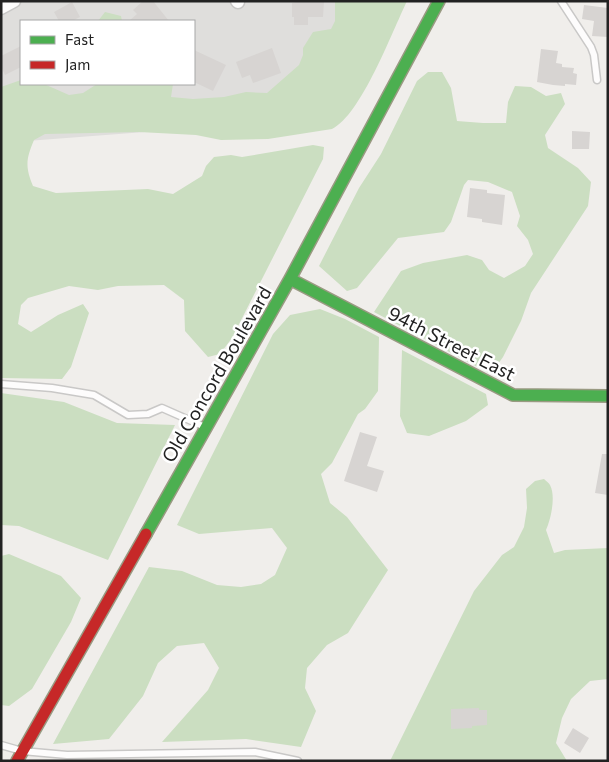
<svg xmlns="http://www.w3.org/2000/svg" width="609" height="762" font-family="Commissioner,sans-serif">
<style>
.residential{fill:#dfdedc;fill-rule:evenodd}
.forest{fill:#cbdec1}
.building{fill:#d7d4d2}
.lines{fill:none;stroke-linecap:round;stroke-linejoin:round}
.lane-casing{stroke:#c9c8c7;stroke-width:9}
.street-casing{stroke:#c9c8c7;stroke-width:15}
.fast-casing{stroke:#999a82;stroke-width:14}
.jam-casing{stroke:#999a82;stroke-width:14}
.lane{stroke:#fdfcfc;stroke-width:6}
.street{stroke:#fdfcfc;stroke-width:12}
.fast{stroke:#4caf50;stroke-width:11}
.jam{stroke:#c62828;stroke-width:11}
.labels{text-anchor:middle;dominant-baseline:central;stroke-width:5;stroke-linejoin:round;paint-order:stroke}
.street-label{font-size:19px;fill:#222;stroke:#fff}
</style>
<rect width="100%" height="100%" fill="#f0eeeb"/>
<path class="residential" d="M 1,1 L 401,1 L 339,117 L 1,143 ZM 21,21 L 194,21 L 194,84 L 21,84 Z"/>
<path class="forest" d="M 335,1 L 407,1 C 392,32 361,115 332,129 L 268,139 L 221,140 L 196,135 L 139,132 L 45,134 L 34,140 C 26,159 25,167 33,186 L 56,193 L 148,189 L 173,194 L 202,176 L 206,166 L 214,157 L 231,155 L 242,157 L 313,145 L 324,147 L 323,159 L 232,338 L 220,354 L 208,357 L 185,331 L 184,300 L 164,285 L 118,286 L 98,290 L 69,286 L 28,298 L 21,305 L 18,324 L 31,332 L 58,315 L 83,304 L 89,313 L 71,367 L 62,379 L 1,378 L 1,87 L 21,80 L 21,84 L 44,84 L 69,95 L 83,93 L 97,84 L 173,84 L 171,97 L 193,99 L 224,97 L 246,92 L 267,93 L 299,65 L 303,55 L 303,48 L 313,32 L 331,29 L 335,21 Z
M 105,12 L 121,16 L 122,21 L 98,21 Z
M 428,72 L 442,72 L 451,88 L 457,121 L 483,123 L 506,123 L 508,102 L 515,86 L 531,87 L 546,96 L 561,93 L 565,104 L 545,135 L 548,148 L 578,168 L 591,182 L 588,206 L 531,293 L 521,321 L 503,357 L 491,374 L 374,312 L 401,271 L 423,263 L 467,255 L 482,260 L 489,270 L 504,278 L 525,266 L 533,254 L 528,240 L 517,226 L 520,216 L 512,192 L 488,182 L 468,180 L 464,185 L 451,222 L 444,232 L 398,238 L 357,288 L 347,291 L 319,266 L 359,188 L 381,154 L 417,81 Z
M 320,309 L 345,319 L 379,337 L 378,391 L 365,409 L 358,414 L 332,463 L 321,474 L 330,503 L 347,517 L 388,570 L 348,633 L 327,645 L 307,668 L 305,688 L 316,711 L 301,747 L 246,739 L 162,742 L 208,690 L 219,668 L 204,643 L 177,646 L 158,663 L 143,696 L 109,739 L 53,744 L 149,567 L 182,571 L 217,585 L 241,587 L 261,584 L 275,575 L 287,548 L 272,528 L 199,534 L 177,525 L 273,334 L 290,315 Z
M 402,350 L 486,394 L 488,405 L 466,421 L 429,436 L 407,433 L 400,416 Z
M 1,393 L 64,402 L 117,423 L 175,425 L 108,560 L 19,526 L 1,525 Z
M 544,479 C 546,481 549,483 550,485 C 556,496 551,519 546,530 L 554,553 L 565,550 L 608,548 L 608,679 L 590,681 L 571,699 L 562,718 L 556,743 L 567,761 L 390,761 L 474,591 L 502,555 L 514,547 L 524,527 L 527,508 L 526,489 L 535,481 Z
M 9,554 L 61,576 L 81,598 L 71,622 L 32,689 L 9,706 L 1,705 L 1,556 Z"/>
<path class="building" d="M 143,1 L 153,1 L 169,21 L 129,21 L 137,14 L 133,10 Z
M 303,1 L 324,1 L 323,17 L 308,17 L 308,25 L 294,25 L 294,17 L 292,17 L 292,3 Z
M 72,2 L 80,17 L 72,21 L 59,21 L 54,12 Z
M 584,5 L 608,8 L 608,37 L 592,36 L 594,21 L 582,19 Z
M 21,46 L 21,67 L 5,75 L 1,66 L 1,56 Z
M 272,48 L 281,73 L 253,83 L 250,75 L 242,78 L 236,62 Z
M 541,49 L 558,51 L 556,63 L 562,64 L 562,67 L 574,68 L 573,73 L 577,74 L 576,85 L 565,84 L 565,86 L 553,85 L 537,82 Z
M 194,50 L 226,65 L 213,91 L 194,82 Z
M 572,131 L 590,132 L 589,149 L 572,149 Z
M 470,188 L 487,190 L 487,193 L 505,195 L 502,225 L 482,222 L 482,219 L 467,217 Z
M 360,432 L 377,437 L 367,466 L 384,471 L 377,492 L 344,481 Z
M 602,454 L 608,454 L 608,495 L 595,493 Z
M 479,708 L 479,710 L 487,710 L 487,725 L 472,726 L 472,728 L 451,729 L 451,709 Z
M 573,728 L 589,738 L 580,753 L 564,743 Z"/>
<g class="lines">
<g class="lane-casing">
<path id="lane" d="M 561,1 L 591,47 L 594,55 L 597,80
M 1,384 L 52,388 L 94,395 L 128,415 L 148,414 L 162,408 L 205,427
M 1,745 L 22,751 L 67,755 L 255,752 L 298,761"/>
</g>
<g class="street-casing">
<path id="street" d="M 237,1 L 238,2
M 1,8 L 14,1"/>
</g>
<g class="fast-casing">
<path id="fast" d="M 290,279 L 513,395 L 608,396
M 146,534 L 290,279 L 439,1"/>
</g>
<g class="jam-casing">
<path id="jam" d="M 17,761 L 146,534"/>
</g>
<use href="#lane" class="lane"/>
<use href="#street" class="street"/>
<use href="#fast" class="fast"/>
<use href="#jam" class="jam"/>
</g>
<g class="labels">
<g class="street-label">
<text transform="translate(452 343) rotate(27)">94th Street East</text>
<text transform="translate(216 374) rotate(-60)">Old Concord Boulevard</text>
</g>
</g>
<rect width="609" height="762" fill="none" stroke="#222222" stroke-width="5"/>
<rect x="20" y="20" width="175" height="65" fill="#ffffff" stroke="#a7a7a7"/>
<rect x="30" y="36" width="25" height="8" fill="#4caf50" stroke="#a7a7a7"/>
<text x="65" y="45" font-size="15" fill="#222222">Fast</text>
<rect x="30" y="61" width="25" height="8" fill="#c62828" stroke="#a7a7a7"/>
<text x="65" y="70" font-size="15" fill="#222222">Jam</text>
</svg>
